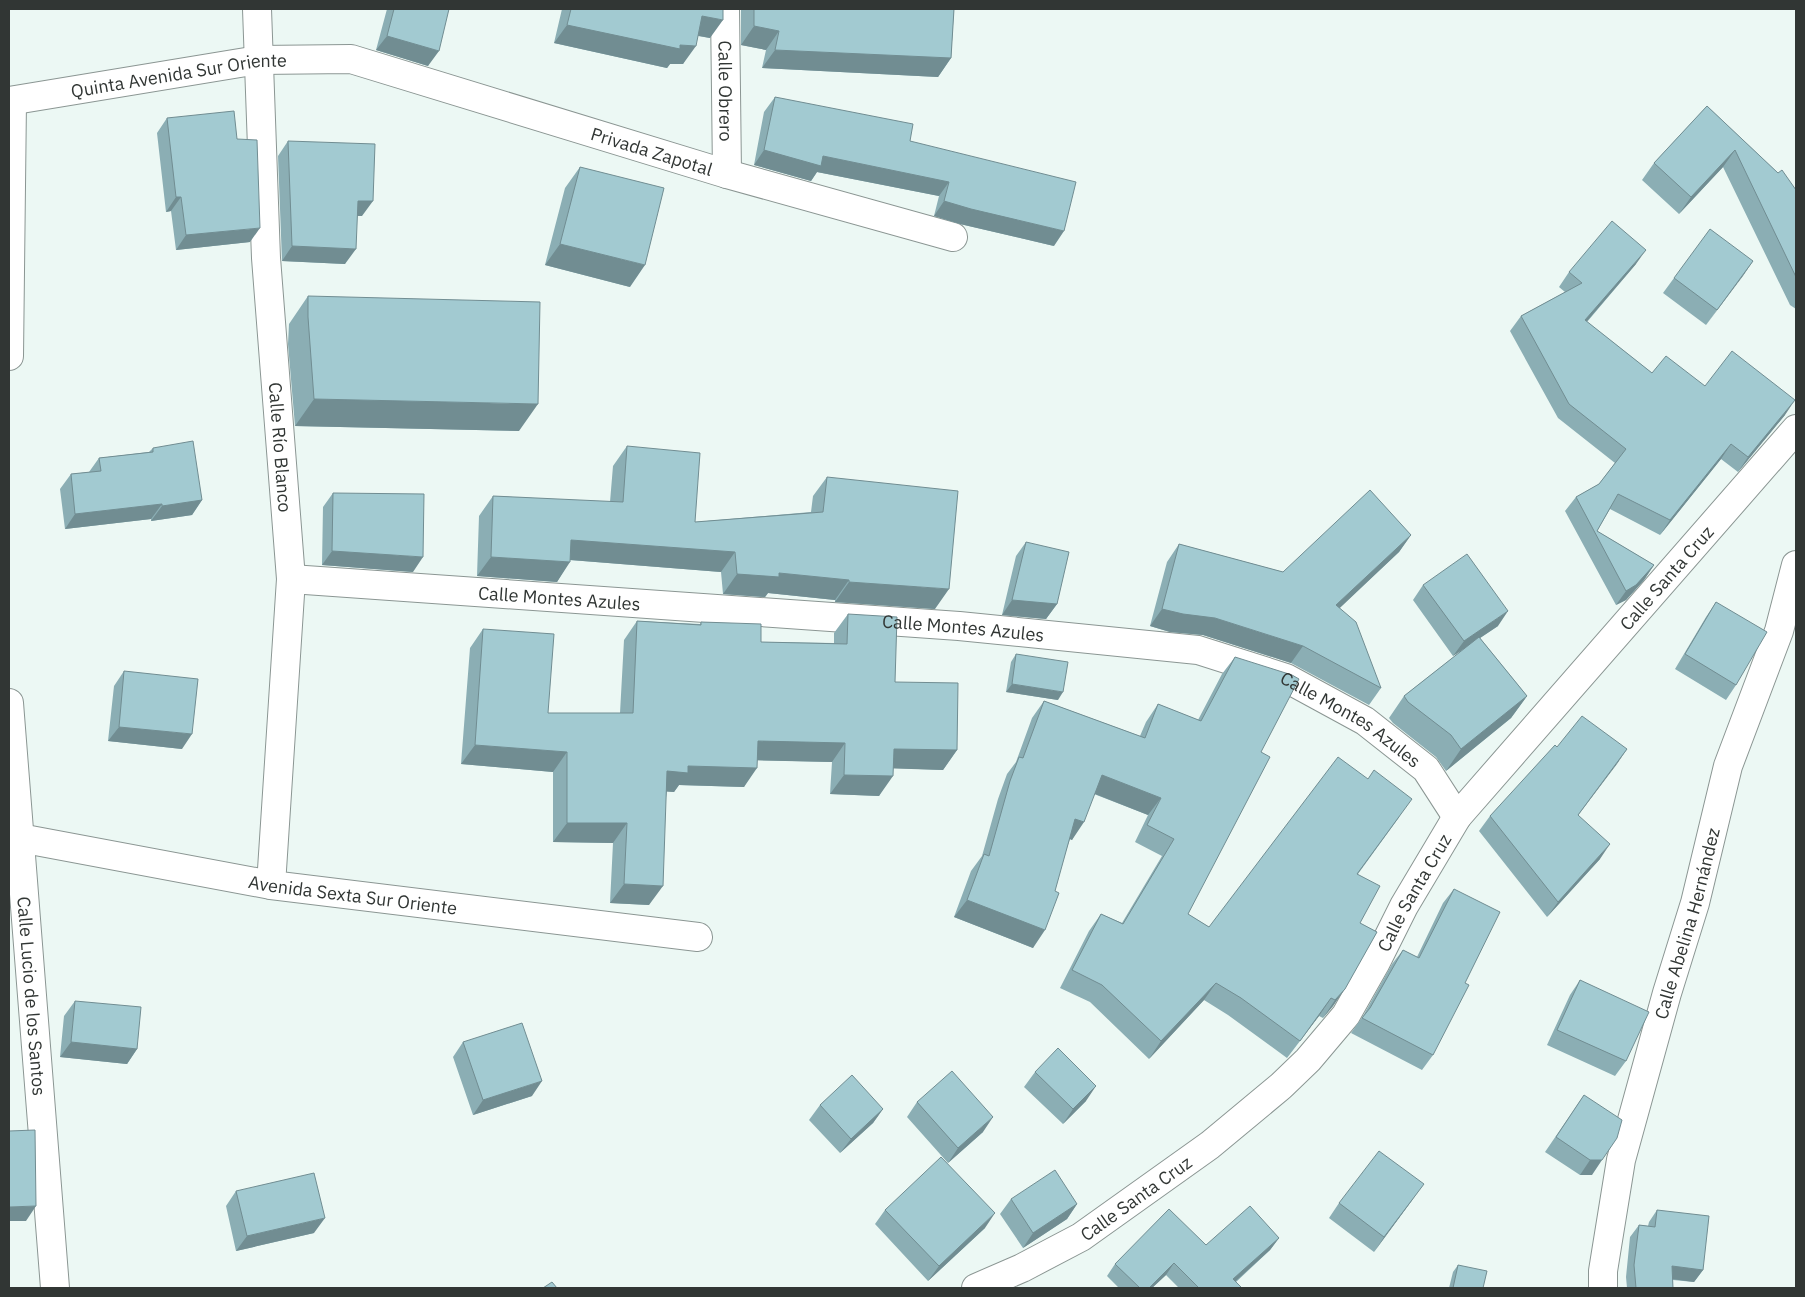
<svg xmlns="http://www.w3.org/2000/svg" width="1805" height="1297" font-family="'IBM Plex Sans',sans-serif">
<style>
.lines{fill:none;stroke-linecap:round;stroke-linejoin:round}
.minor-casing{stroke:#8b9693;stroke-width:30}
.minor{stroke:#fff;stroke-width:28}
.wall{fill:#8baeb4}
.shaded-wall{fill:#718d92}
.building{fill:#a2cad1;stroke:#718d92}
.labels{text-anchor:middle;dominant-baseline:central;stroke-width:5;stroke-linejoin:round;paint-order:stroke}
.street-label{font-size:18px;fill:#313634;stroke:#fff}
</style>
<rect width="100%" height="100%" fill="#ecf8f4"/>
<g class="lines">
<g class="minor-casing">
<g id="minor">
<path id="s1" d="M 257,9 L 266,258 L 291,579 L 271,885"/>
<path id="s2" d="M 725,9 L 727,174"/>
<path id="s3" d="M 9,101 L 258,60 L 351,59 L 727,174 L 953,237"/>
<path d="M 9,356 L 12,101"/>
<path id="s4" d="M 291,579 L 959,626 L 1198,650 L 1286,678 L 1365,721 L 1426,769 L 1457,817"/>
<path id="s5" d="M 9,703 L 55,1288"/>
<path id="s6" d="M 9,836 L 271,885 L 698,937"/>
<path id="s7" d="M 976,1288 L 1022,1268 L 1081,1237 L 1210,1145 L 1281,1086 L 1308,1060 L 1346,1015 L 1376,962 L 1404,906 L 1457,817 L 1796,429"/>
<path id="s8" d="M 1603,1288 L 1603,1271 L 1621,1160 L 1667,993 L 1695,903 L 1728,766 L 1779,631 L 1796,565"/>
</g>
</g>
<use href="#minor" class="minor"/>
</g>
<path class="wall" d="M 387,9 L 449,9 L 428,66 L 376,50 Z
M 562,9 L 723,9 L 710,38 L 698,36 L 683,64 L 670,64 L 667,68 L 554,43 Z
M 741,9 L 954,9 L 951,58 L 938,77 L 762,68 L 766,50 L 741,45 Z
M 775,97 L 910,141 L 1054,246 L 960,224 L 934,216 L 939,196 L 817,172 L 811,181 L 754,165 L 764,112 Z
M 1707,106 L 1796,190 L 1796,189 L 1796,309 L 1790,305 L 1723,167 L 1679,214 L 1642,180 L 1654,163 Z
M 167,118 L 250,242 L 176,250 L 171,211 L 166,212 L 157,133 Z
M 288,141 L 362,216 L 357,216 L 345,264 L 282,261 L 278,156 Z
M 580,167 L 630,287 L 545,265 L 565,188 Z
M 1753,261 L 1706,325 L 1663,293 L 1674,278 Z
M 1636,264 L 1587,322 L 1652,373 L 1705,386 L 1785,415 L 1738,472 L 1721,459 L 1660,535 L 1610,509 L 1597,531 L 1654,565 L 1644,580 L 1626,600 L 1616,605 L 1565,511 L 1576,497 L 1599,484 L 1615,463 L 1558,418 L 1510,331 L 1521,316 L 1565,292 L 1559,287 L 1569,272 Z
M 308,296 L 519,431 L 295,426 L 288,344 L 289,324 Z
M 627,446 L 695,522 L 811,512 L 813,496 L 827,477 L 935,609 L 835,602 L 835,600 L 768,593 L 765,597 L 723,594 L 721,572 L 570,560 L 557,582 L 477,576 L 479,516 L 493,496 L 610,502 L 613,466 Z
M 153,448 L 202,500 L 192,515 L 151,521 L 151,519 L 65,529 L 60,489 L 71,474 L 89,472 L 99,458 L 149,452 Z
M 333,493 L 413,572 L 322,565 L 323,507 Z
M 1411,535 L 1399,552 L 1339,608 L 1381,688 L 1369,705 L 1291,663 L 1203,635 L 1170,632 L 1150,626 L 1167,562 L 1179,544 L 1283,572 Z
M 1026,542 L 1057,604 L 1046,619 L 1002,615 L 1016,556 Z
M 1423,585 L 1498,626 L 1480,638 L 1527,696 L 1511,718 L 1446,771 L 1436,757 L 1393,723 L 1389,718 L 1404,696 L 1464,649 L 1453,656 L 1413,600 Z
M 1716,602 L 1736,685 L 1726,700 L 1675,669 L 1706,617 Z
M 848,614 L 895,682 L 957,750 L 943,770 L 893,768 L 879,796 L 830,794 L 832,762 L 757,760 L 744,787 L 679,785 L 674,792 L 667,791 L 649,905 L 610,903 L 613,843 L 553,842 L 553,772 L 461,764 L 470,648 L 483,629 L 548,713 L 620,713 L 624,640 L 637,621 L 700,624 L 701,622 L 761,642 L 834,643 L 834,633 Z
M 1016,654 L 1058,700 L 1006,692 L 1011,662 Z
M 1235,657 L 1261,752 L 1188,914 L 1209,927 L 1400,816 L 1358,874 L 1360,923 L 1377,932 L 1333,1006 L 1323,1018 L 1319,1016 L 1287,1058 L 1228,1015 L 1204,1000 L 1149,1059 L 1090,1002 L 1060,988 L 1089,931 L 1101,914 L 1122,923 L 1162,856 L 1135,842 L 1148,815 L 1094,794 L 1072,840 L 1070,839 L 1033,948 L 954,917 L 971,871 L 982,856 L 998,799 L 1007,774 L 1016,762 L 1032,718 L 1044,701 L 1140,736 L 1146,722 L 1158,704 L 1198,720 L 1222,674 Z
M 124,671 L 182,749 L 108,741 L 114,686 Z
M 1557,747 L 1627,749 L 1578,815 L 1600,859 L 1547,917 L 1479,831 L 1490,816 Z
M 1454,889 L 1465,983 L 1433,1055 L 1422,1070 L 1351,1033 L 1363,1016 L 1392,964 L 1403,950 L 1417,957 L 1443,903 Z
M 1580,980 L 1626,1061 L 1615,1076 L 1547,1045 L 1570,995 Z
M 75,1001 L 137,1049 L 127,1064 L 60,1057 L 64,1016 Z
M 463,1042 L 532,1096 L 473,1115 L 453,1057 Z
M 1035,1072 L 1086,1101 L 1063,1124 L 1024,1087 Z
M 1584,1095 L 1592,1175 L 1580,1175 L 1545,1152 Z
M 917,1102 L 983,1132 L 948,1163 L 907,1117 Z
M 820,1105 L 883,1109 L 873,1123 L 840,1153 L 809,1120 Z
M 236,1191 L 314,1233 L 236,1251 L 226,1206 Z
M 1011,1199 L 1077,1204 L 1067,1219 L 1023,1248 L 1000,1214 Z
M 1413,1199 L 1374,1252 L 1329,1218 L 1339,1203 Z
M 885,1210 L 985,1228 L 928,1281 L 875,1224 Z
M 1657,1210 L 1703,1270 L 1694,1282 L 1673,1280 L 1673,1288 L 1627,1288 L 1626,1277 L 1630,1237 L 1639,1225 L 1648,1226 L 1649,1222 Z
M 1279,1238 L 1270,1250 L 1236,1282 L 1242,1288 L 1179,1288 L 1166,1275 L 1152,1288 L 1119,1288 L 1107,1276 L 1115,1264 L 1206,1245 Z
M 1458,1265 L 1483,1288 L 1449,1288 L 1453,1272 Z"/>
<path class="shaded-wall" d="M 702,16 L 723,20 L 710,38 L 689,34 Z
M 567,25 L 680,45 L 696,46 L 683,64 L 670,64 L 667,68 L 554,43 Z
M 754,26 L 779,31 L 766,50 L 741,45 Z
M 387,36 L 439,51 L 428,66 L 376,50 Z
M 775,50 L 951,58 L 938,77 L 762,68 Z
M 764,150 L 823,156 L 949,182 L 939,196 L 817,172 L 811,181 L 754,165 Z
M 1735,150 L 1723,167 L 1679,214 L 1691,197 Z
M 176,197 L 181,197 L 171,211 L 166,212 Z
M 358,201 L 373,201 L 362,216 L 347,216 Z
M 944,201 L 1064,231 L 1054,246 L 960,224 L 934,216 Z
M 260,228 L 250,242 L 176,250 L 186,235 Z
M 560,244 L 645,265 L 630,287 L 545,265 Z
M 292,246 L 356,249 L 345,264 L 282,261 Z
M 1646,250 L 1636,264 L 1575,335 L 1585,320 Z
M 1753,261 L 1743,276 L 1706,325 L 1717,310 Z
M 314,399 L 538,404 L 519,431 L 295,426 Z
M 1795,400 L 1785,415 L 1738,472 L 1748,457 Z
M 1731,444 L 1721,459 L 1660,535 L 1670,520 Z
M 202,500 L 192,515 L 151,521 L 162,506 Z
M 162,504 L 151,519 L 65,529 L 75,514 Z
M 1411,535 L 1399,552 L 1324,623 L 1336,605 Z
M 571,540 L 735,552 L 721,572 L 558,559 Z
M 332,551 L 423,557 L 413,572 L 322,565 Z
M 491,557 L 570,562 L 557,582 L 477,576 Z
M 1654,565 L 1644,580 L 1626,600 L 1616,605 L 1626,591 Z
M 779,573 L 849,580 L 835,600 L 768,593 L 765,597 L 723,594 L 737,574 Z
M 849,582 L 949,589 L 935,609 L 835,602 Z
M 1012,600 L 1057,604 L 1046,619 L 1002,615 Z
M 1162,609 L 1215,618 L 1303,646 L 1291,663 L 1203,635 L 1170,632 L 1150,626 Z
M 1508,611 L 1498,626 L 1453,656 L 1464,641 Z
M 1012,684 L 1063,692 L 1058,700 L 1006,692 Z
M 1527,696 L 1511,718 L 1446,771 L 1461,749 Z
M 119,727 L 192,734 L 182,749 L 108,741 Z
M 758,741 L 845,743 L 832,762 L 744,760 Z
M 475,745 L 567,752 L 553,772 L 461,764 Z
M 894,749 L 957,750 L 943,770 L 880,768 Z
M 1627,749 L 1617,764 L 1567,830 L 1578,815 Z
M 688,766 L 757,768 L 744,787 L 679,785 L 674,792 L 654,791 L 667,771 Z
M 844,775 L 893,776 L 879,796 L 830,794 Z
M 1102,775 L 1161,798 L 1148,815 L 1090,792 Z
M 1075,819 L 1084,822 L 1072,840 L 1063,836 Z
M 567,823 L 627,823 L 613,843 L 553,842 Z
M 1610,844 L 1600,859 L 1547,917 L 1558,902 Z
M 624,884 L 663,886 L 649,905 L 610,903 Z
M 967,900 L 1045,930 L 1033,948 L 954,917 Z
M 1216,983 L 1204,1000 L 1149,1059 L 1161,1041 Z
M 1345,989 L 1333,1006 L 1323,1018 L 1335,1000 Z
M 1331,998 L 1319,1016 L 1287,1058 L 1300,1041 Z
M 71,1042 L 137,1049 L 127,1064 L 60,1057 Z
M 542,1081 L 532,1096 L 473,1115 L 483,1100 Z
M 1096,1086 L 1086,1101 L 1063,1124 L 1073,1109 Z
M 883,1109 L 873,1123 L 840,1153 L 851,1139 Z
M 993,1117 L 983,1132 L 948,1163 L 958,1148 Z
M 1590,1160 L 1602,1160 L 1592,1175 L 1580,1175 Z
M 1424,1184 L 1413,1199 L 1374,1252 L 1384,1237 Z
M 1077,1204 L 1067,1219 L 1023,1248 L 1033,1233 Z
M 36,1206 L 26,1221 L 9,1221 L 9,1207 Z
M 995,1213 L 985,1228 L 928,1281 L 939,1266 Z
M 325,1218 L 314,1233 L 236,1251 L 247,1236 Z
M 1279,1238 L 1270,1250 L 1228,1288 L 1233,1279 Z
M 1174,1263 L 1166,1275 L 1152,1288 L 1149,1288 Z
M 1672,1266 L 1703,1270 L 1694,1282 L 1664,1278 Z"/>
<path class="building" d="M 394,9 L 449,9 L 439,51 L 387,36 Z
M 571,9 L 723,9 L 723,20 L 702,16 L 696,46 L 680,45 L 680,49 L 567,25 Z
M 754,9 L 954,9 L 951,58 L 775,50 L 779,31 L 754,26 Z
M 775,97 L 913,124 L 910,141 L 1076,182 L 1064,231 L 971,209 L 944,201 L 949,182 L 823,156 L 821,166 L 764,150 Z
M 1707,106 L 1778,173 L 1782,170 L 1796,190 L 1796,277 L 1735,150 L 1691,197 L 1654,163 Z
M 234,111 L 237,139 L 257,140 L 260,228 L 186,235 L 181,197 L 176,197 L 167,118 Z
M 288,141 L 375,144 L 373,201 L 358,201 L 356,249 L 292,246 Z
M 580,167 L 664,188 L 645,265 L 560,244 Z
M 1612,221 L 1646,250 L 1585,320 L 1652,373 L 1666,356 L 1705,386 L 1732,351 L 1795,400 L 1748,457 L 1731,444 L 1670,520 L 1618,494 L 1597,531 L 1654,565 L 1636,585 L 1626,591 L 1576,497 L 1599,484 L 1626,449 L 1569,404 L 1521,316 L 1582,283 L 1569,272 Z
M 1710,229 L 1753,261 L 1717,310 L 1674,278 Z
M 308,296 L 540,302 L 538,404 L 314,399 L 308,317 Z
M 193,441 L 202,500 L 162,506 L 162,504 L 75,514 L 71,474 L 101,471 L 99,458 L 153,452 L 153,448 Z
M 627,446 L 700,453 L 695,522 L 823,512 L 827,477 L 958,491 L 949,589 L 849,582 L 849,580 L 779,573 L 779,577 L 737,574 L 735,552 L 571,540 L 570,562 L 491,557 L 493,496 L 623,502 Z
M 1370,490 L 1411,535 L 1336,605 L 1356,622 L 1381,688 L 1303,646 L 1215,618 L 1183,614 L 1162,609 L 1179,544 L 1283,572 Z
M 333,493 L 424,494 L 423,557 L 332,551 Z
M 1026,542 L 1069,552 L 1057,604 L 1012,600 Z
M 1467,554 L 1508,611 L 1464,641 L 1423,585 Z
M 1716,602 L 1767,632 L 1736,685 L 1685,654 Z
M 848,614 L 897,617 L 895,682 L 958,683 L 957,750 L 894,749 L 893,776 L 844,775 L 845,743 L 758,741 L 757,768 L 688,766 L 688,773 L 667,771 L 663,886 L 624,884 L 627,823 L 567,823 L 567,752 L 475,745 L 483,629 L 554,634 L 548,713 L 633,713 L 637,621 L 701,625 L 701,622 L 761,624 L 761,642 L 847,644 Z
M 1479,637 L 1527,696 L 1461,749 L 1451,735 L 1408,702 L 1404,696 Z
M 1016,654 L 1068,662 L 1063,692 L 1012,684 Z
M 1235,657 L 1292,675 L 1299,679 L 1261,752 L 1270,757 L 1188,914 L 1209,927 L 1338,757 L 1368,779 L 1374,770 L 1412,799 L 1357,874 L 1380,886 L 1360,923 L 1377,932 L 1345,989 L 1335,1000 L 1331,998 L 1300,1041 L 1241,998 L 1216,983 L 1161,1041 L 1102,985 L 1072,970 L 1101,914 L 1123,924 L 1174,839 L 1147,825 L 1161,798 L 1102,775 L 1084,822 L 1075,819 L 1055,891 L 1059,893 L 1045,930 L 967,900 L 984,854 L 989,856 L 1010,781 L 1019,757 L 1023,758 L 1044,701 L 1145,738 L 1158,704 L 1201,721 Z
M 124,671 L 198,679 L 192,734 L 119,727 Z
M 1582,716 L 1627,749 L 1578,815 L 1610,844 L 1558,902 L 1490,816 L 1555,745 L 1557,747 Z
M 1454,889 L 1500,912 L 1465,983 L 1469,985 L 1433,1055 L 1362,1018 L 1370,1008 L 1403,950 L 1419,958 Z
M 1580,980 L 1649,1012 L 1626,1061 L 1557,1030 Z
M 75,1001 L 141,1007 L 137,1049 L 71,1042 Z
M 522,1023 L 542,1081 L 483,1100 L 463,1042 Z
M 1058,1048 L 1096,1086 L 1073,1109 L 1035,1072 Z
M 952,1071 L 993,1117 L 958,1148 L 917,1102 Z
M 852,1075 L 883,1109 L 851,1139 L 820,1105 Z
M 1584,1095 L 1622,1120 L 1617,1138 L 1602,1160 L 1590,1160 L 1556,1137 Z
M 35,1130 L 36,1206 L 9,1207 L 9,1131 Z
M 1379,1151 L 1424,1184 L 1384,1237 L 1339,1203 Z
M 941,1157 L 995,1213 L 939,1266 L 885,1210 Z
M 1055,1170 L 1077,1204 L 1033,1233 L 1011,1199 Z
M 314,1173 L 325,1218 L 247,1236 L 236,1191 Z
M 1250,1206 L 1279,1238 L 1233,1279 L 1242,1288 L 1199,1288 L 1174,1263 L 1149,1288 L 1140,1288 L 1115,1264 L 1169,1209 L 1206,1245 Z
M 1657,1210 L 1709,1216 L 1703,1270 L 1672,1266 L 1673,1288 L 1636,1288 L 1634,1265 L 1639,1225 L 1655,1227 Z
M 1458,1265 L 1487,1271 L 1483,1288 L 1453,1288 Z
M 552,1282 L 557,1288 L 543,1288 Z"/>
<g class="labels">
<g class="street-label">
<text stroke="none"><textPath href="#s3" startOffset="172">Quinta Avenida Sur Oriente</textPath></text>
<text stroke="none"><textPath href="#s2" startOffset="82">Calle Obrero</textPath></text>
<text stroke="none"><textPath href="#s3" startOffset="660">Privada Zapotal</textPath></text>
<text stroke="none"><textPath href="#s1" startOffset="439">Calle Río Blanco</textPath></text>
<text stroke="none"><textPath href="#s7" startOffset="1009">Calle Santa Cruz</textPath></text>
<text stroke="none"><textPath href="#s4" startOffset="269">Calle Montes Azules</textPath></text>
<text stroke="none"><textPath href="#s4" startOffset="674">Calle Montes Azules</textPath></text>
<text stroke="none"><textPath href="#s4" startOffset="1079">Calle Montes Azules</textPath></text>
<text stroke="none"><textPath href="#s7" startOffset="604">Calle Santa Cruz</textPath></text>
<text stroke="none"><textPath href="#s6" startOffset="349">Avenida Sexta Sur Oriente</textPath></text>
<text stroke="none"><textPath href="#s8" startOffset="375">Calle Abelina Hernández</textPath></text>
<text stroke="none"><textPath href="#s5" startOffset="294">Calle Lucio de los Santos</textPath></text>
<text stroke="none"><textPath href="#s7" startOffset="184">Calle Santa Cruz</textPath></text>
</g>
</g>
<rect width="1805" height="1297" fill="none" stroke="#313634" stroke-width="20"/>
</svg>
